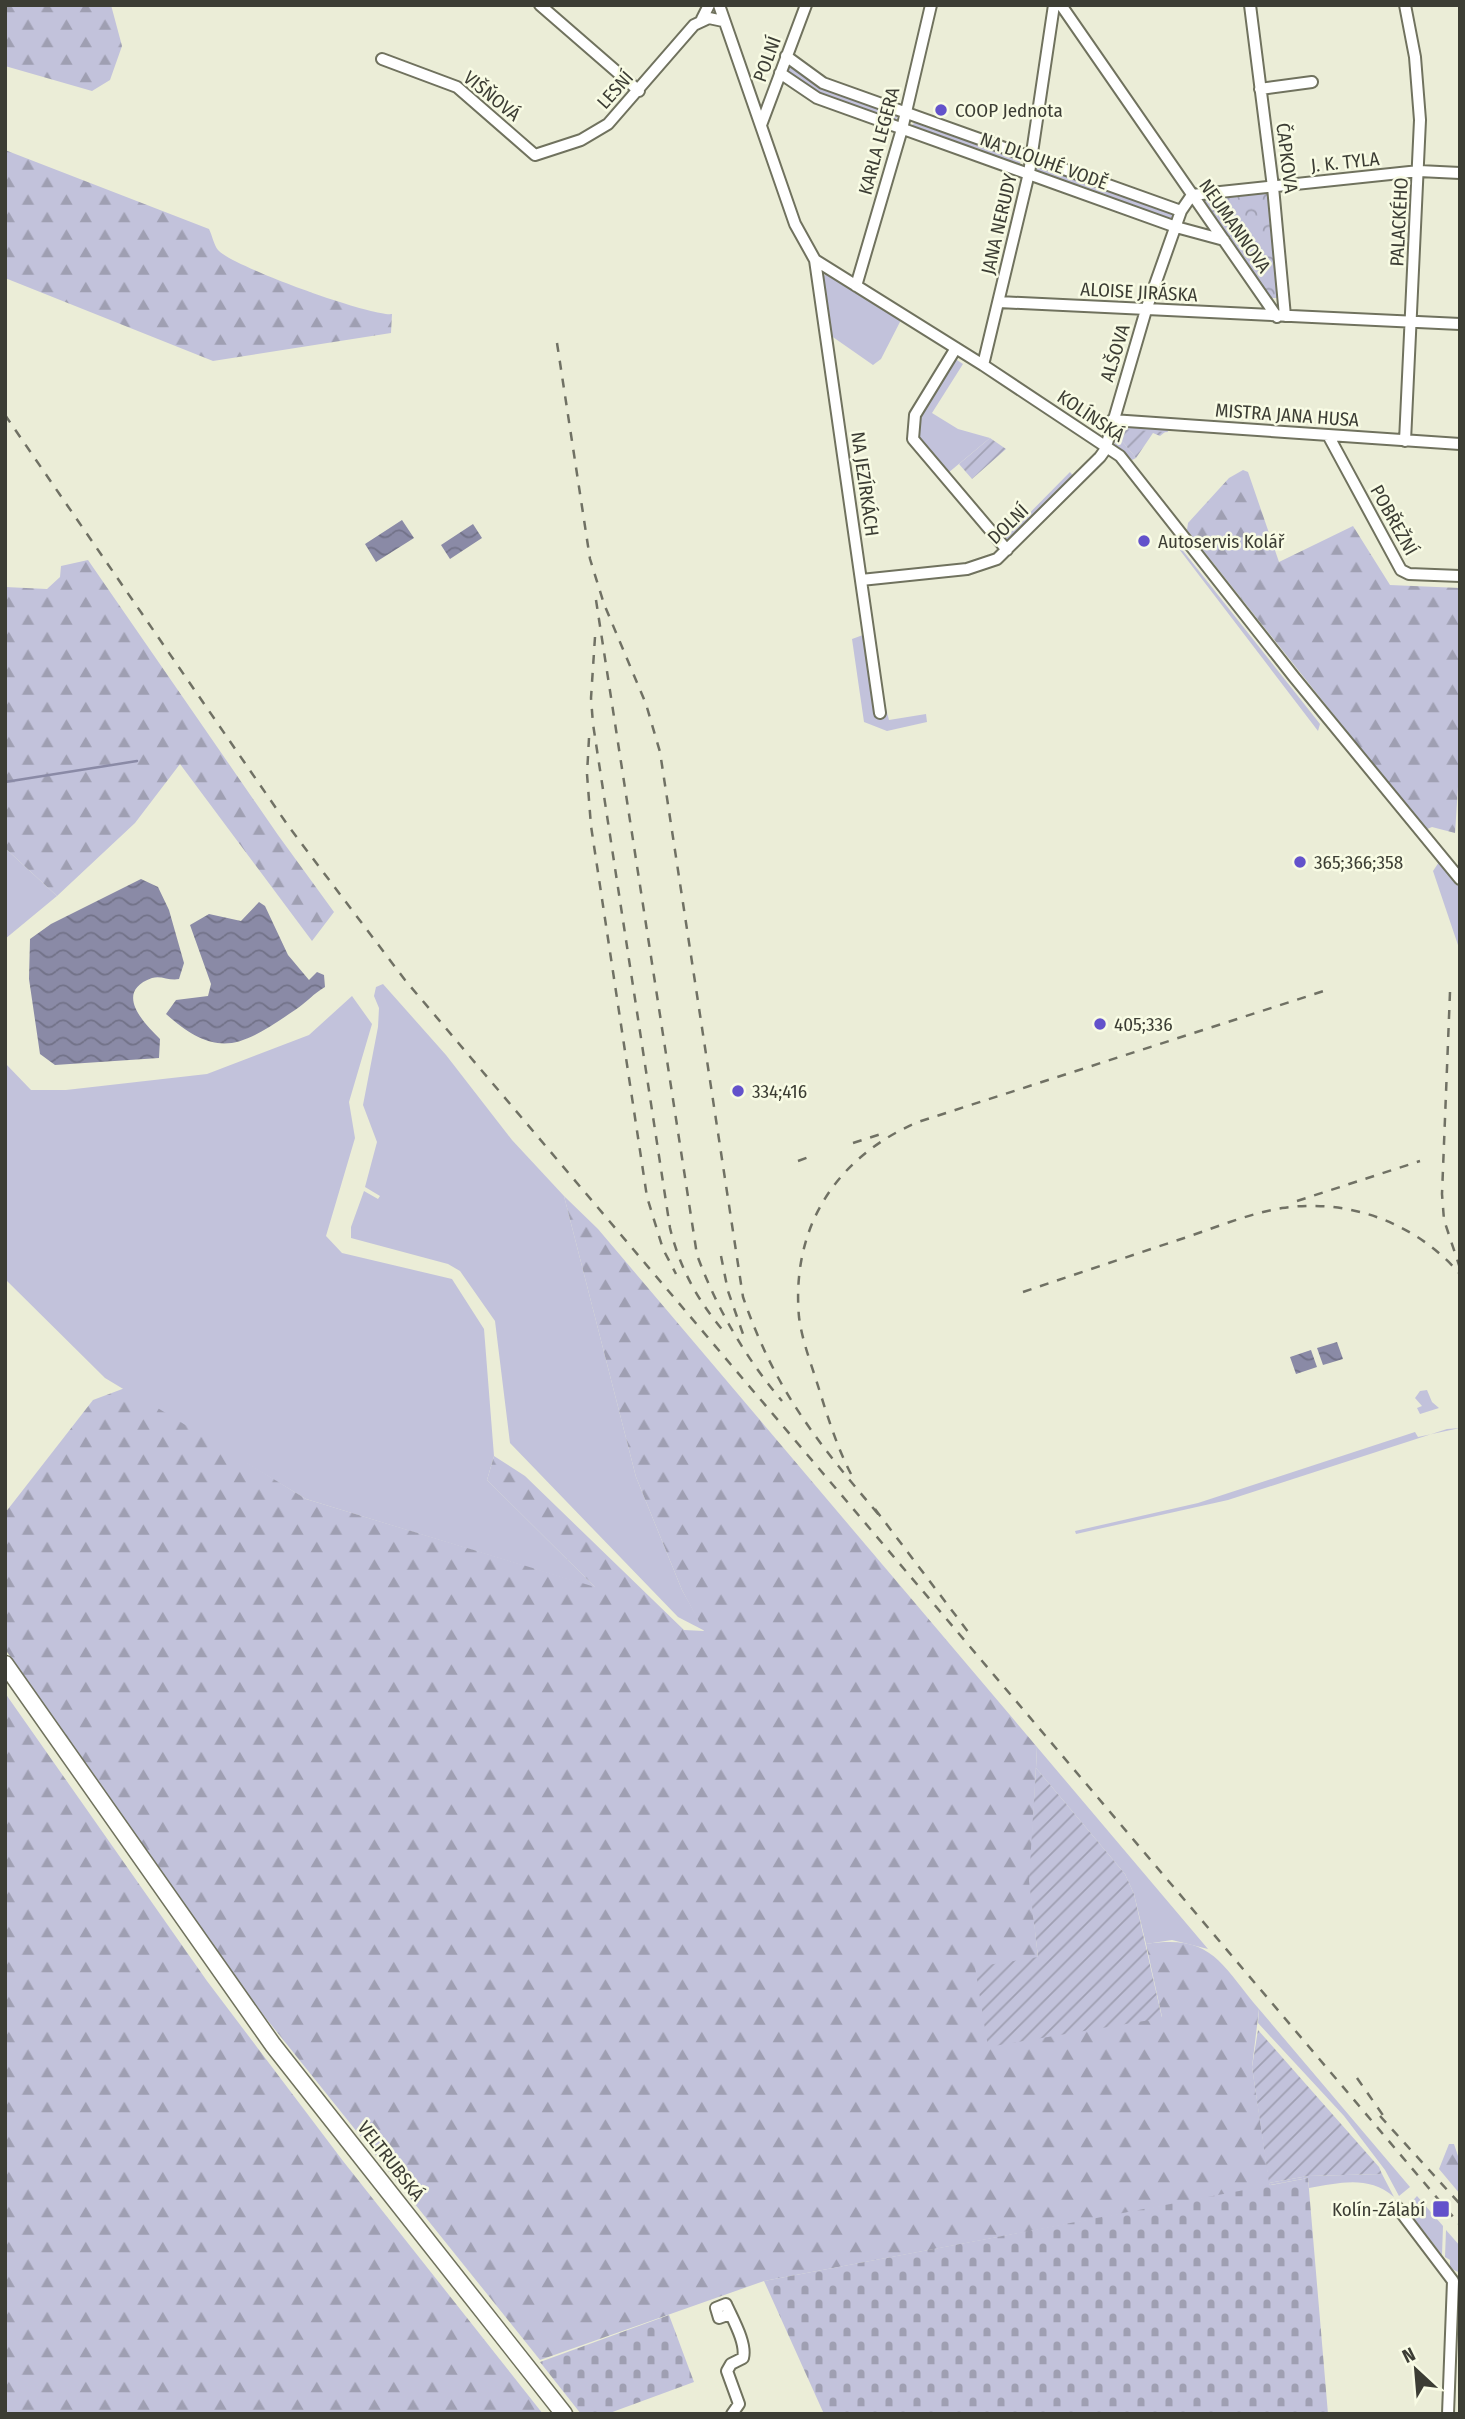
<svg xmlns="http://www.w3.org/2000/svg" width="1465" height="2419" font-family="'Fira Sans Condensed',sans-serif">
<style>
.grass{fill:#c2c2db}
.forest{fill:url(#forest-firs)}
.cemetery{fill:url(#cemetery-stones)}
.park{fill:url(#park-crowns)}
.garden{fill:url(#garden-furrows)}
.water{fill:url(#water-waves)}
.lines{fill:none;stroke-linecap:round;stroke-linejoin:round}
.stream{stroke:#8a8aa6;stroke-width:2.5}
.street-casing{stroke:#70725e;stroke-width:14}
.secondary-casing{stroke:#70725e;stroke-width:19}
.street{stroke:#fff;stroke-width:10}
.secondary{stroke:#fff;stroke-width:16}
.rail{stroke:#707164;stroke-width:2.5;stroke-dasharray:9 9;stroke-linecap:butt}
.poi-dot{fill:#6352cb;stroke:#f8fbe4;stroke-width:2.5}
.labels{text-anchor:middle;dominant-baseline:central;stroke-width:5;stroke-linejoin:round;paint-order:stroke}
.street-label{font-size:19px;fill:#3c3d34;stroke:#f8fbe4}
.poi-label{font-size:19px;fill:#3c3d34;stroke:#f8fbe4;text-anchor:start}
</style>
<defs>
<pattern id="forest-firs" width="22" height="20" patternUnits="userSpaceOnUse" patternTransform="scale(1.75)"><rect width="22" height="20" fill="#c2c2db"/><path d="M5 1l3.5 6h-7zM16 11l3.5 6h-7z" fill="#9f9fb2"/></pattern>
<pattern id="cemetery-stones" width="16" height="16" patternUnits="userSpaceOnUse" patternTransform="scale(1.75)"><rect width="16" height="16" fill="#c2c2db"/><path d="M2 7V4a2 2 0 0 1 4 0v3zM10 15v-3a2 2 0 0 1 4 0v3z" fill="#9f9fb2"/></pattern>
<pattern id="park-crowns" width="20" height="18" patternUnits="userSpaceOnUse" patternTransform="scale(1.75)"><rect width="20" height="18" fill="#c2c2db"/><path d="M2 6a3 3 0 1 1 6 0M12 15a3 3 0 1 1 6 0" fill="none" stroke="#9f9fb2"/></pattern>
<pattern id="garden-furrows" width="10" height="10" patternUnits="userSpaceOnUse" patternTransform="scale(1.75)"><rect width="10" height="10" fill="#c2c2db"/><path d="M-1 1l2-2M0 10L10 0M9 11l2-2" fill="none" stroke="#9f9fb2"/></pattern>
<pattern id="water-waves" width="16" height="10" patternUnits="userSpaceOnUse" patternTransform="scale(1.75)"><rect width="16" height="10" fill="#8a8aa6"/><path d="M0 5q4-4 8 0t8 0" fill="none" stroke="#727288"/></pattern>
</defs>
<rect width="100%" height="100%" fill="#ebedd7"/>
<path class="grass" d="M 790,65 L 899,113 L 895,122 L 808,91 L 787,75 Z
M 915,122 L 1021,160 L 1019,167 L 981,153 L 982,150 L 974,147 L 972,150 L 910,127 Z
M 1036,163 L 1175,213 L 1173,219 L 1035,172 Z
M 825,274 L 831,274 L 901,320 L 881,359 L 873,365 L 830,335 L 822,280 Z
M 957,360 L 963,364 L 932,413 L 958,429 L 990,438 L 948,473 L 918,443 L 919,413 L 953,361 Z
M 1116,426 L 1167,429 L 1168,432 L 1117,435 L 1136,458 L 1132,460 L 1115,445 L 1112,433 Z
M 1070,472 L 1076,479 L 1007,545 L 1004,539 Z
M 1180,547 L 1320,724 L 1318,731 L 1179,549 Z
M 1183,547 L 1319,715 L 1321,721 Z
M 863,635 L 873,701 L 884,701 L 889,720 L 926,714 L 927,722 L 887,731 L 864,722 L 852,639 Z
M 5,848 L 57,896 L 5,939 Z
M 1439,862 L 1460,888 L 1460,951 L 1433,871 Z
M 383,984 L 446,1055 L 512,1140 L 564,1196 L 636,1477 L 682,1590 L 705,1631 L 678,1617 L 510,1443 L 495,1321 L 460,1271 L 448,1264 L 351,1238 L 351,1227 L 364,1191 L 378,1199 L 380,1196 L 365,1187 L 377,1142 L 363,1105 L 378,1027 L 379,1008 L 374,996 L 376,987 Z
M 352,996 L 372,1024 L 349,1102 L 355,1138 L 326,1236 L 342,1253 L 452,1279 L 484,1329 L 494,1456 L 487,1480 L 596,1588 L 306,1499 L 105,1378 L 5,1279 L 5,1063 L 31,1090 L 66,1090 L 207,1074 L 309,1035 Z
M 1427,1390 L 1432,1402 L 1439,1408 L 1420,1414 L 1417,1408 L 1422,1406 L 1415,1398 L 1420,1391 Z
M 1460,1428 L 1447,1429 L 1228,1500 L 1076,1534 L 1075,1531 L 1198,1503 L 1415,1432 L 1418,1437 Z
M 1037,1747 L 1208,1949 L 1172,1940 L 1146,1944 L 1134,1894 L 1125,1874 L 1036,1768 Z
M 1259,2009 L 1410,2187 L 1399,2196 L 1385,2170 L 1344,2116 L 1258,2023 Z
M 1382,2174 L 1394,2197 C 1368,2175 1340,2183 1309,2188 L 1308,2178 L 1270,2185 L 1269,2183 L 1308,2176 Z
M 1417,2196 L 1443,2226 L 1442,2255 L 1406,2208 Z
M 1446,2230 L 1460,2246 L 1460,2273 L 1450,2268 L 1450,2260 L 1445,2257 Z"/>
<path class="forest" d="M 5,5 L 111,5 L 122,46 L 110,80 L 92,91 L 5,66 Z
M 5,150 L 209,229 C 212,235 214,245 218,250 C 231,266 372,317 392,314 L 391,333 L 213,361 L 5,278 Z
M 1243,470 L 1248,472 L 1279,562 L 1353,526 L 1390,585 L 1460,588 L 1460,756 L 1455,833 L 1432,827 L 1425,830 L 1187,530 L 1188,523 L 1229,478 Z
M 88,560 L 278,835 L 334,912 L 312,941 L 180,764 L 135,823 L 57,896 L 5,848 L 5,587 L 47,589 L 60,577 L 61,566 Z
M 564,1196 L 598,1229 L 1037,1747 L 1030,1883 L 1038,1958 L 1162,2017 L 1146,1944 C 1212,1934 1220,1963 1259,2009 L 1252,2067 L 1270,2186 L 764,2281 L 540,2360 L 232,1976 L 5,1649 L 5,1513 L 93,1400 L 125,1388 L 306,1499 L 595,1587 L 487,1480 L 494,1456 L 525,1476 L 684,1630 L 704,1631 L 682,1590 L 636,1477 Z
M 5,1693 L 207,1981 L 343,2161 L 543,2414 L 5,2414 Z
M 1449,2144 L 1454,2144 L 1460,2162 L 1460,2194 L 1439,2169 Z"/>
<path class="cemetery" d="M 1308,2178 L 1328,2414 L 824,2414 L 764,2281 Z
M 669,2315 L 694,2382 L 607,2414 L 581,2414 L 540,2362 Z"/>
<path class="park" d="M 1265,191 L 1270,194 L 1281,298 L 1270,298 L 1204,200 Z"/>
<path class="garden" d="M 1120,429 L 1165,432 L 1160,436 L 1153,433 L 1136,458 L 1117,435 Z
M 990,438 L 1006,449 L 972,479 L 959,464 Z
M 1036,1768 L 1125,1874 L 1134,1894 L 1162,2018 L 988,2047 L 975,1967 L 1038,1957 L 1029,1881 Z
M 1258,2030 L 1379,2167 L 1382,2174 L 1308,2176 L 1269,2183 L 1252,2067 Z"/>
<path class="water" d="M 402,520 L 414,538 L 376,562 L 365,544 Z
M 473,524 L 482,538 L 450,559 L 441,545 Z
M 141,879 L 158,887 L 169,910 L 184,963 L 179,979 C 169,981 161,975 152,978 C 113,992 144,1023 160,1039 L 159,1058 L 55,1065 L 40,1054 L 29,979 L 30,939 L 51,924 Z
M 259,902 L 265,906 L 288,955 L 309,980 L 317,972 L 324,975 L 325,987 C 314,993 306,1003 295,1010 C 241,1047 218,1060 166,1014 L 176,1000 L 208,996 L 211,984 L 190,925 L 209,914 L 241,921 Z
M 1337,1342 L 1343,1359 L 1323,1365 L 1317,1348 Z
M 1311,1350 L 1317,1367 L 1296,1374 L 1290,1357 Z"/>
<g class="lines">
<path class="stream" d="M 5,782 L 137,761"/>
<g class="street-casing">
<path id="street" d="M 540,5 L 639,91
M 719,5 L 795,224 L 815,260 L 983,365 L 1120,456 L 1294,677 L 1460,879
M 1061,5 L 1277,317
M 1250,5 L 1273,187 L 1285,316
M 702,19 L 709,5
M 786,56 L 823,83 L 1181,211
M 382,59 L 457,87 L 535,155 L 581,140 L 608,124 L 694,25 L 709,18 L 723,21
M 780,73 L 817,98 L 1176,227 L 1224,240
M 1260,89 L 1312,82
M 761,125 L 806,5
M 815,260 L 880,713
M 856,286 L 902,129 L 931,5
M 999,302 L 1460,324
M 956,348 L 915,415 L 913,439 L 1007,550
M 983,365 L 1029,173 L 1054,5
M 1112,420 L 1460,444
M 1328,435 L 1401,570 L 1409,574 L 1460,576
M 1405,441 L 1420,120 L 1415,57 L 1405,5
M 861,580 L 967,569 L 997,559 L 1100,457 L 1105,450 L 1146,310 L 1181,211 L 1192,195 L 1419,171 L 1460,173
M 1397,2207 L 1453,2281 L 1448,2414
M 730,2314 L 719,2318 L 716,2308 L 726,2304 C 732,2318 747,2343 743,2358 L 731,2364 L 727,2371 L 739,2404 L 732,2414"/>
</g>
<g class="secondary-casing">
<path id="secondary" d="M 5,1664 L 273,2045 L 564,2414"/>
</g>
<use href="#street" class="street"/>
<use href="#secondary" class="secondary"/>
<path class="rail" d="M 557,343 L 590,559 L 604,604 L 646,704 L 660,752 L 743,1297 C 775,1390 817,1442 879,1515
M 5,415 L 289,827 L 405,980 L 1460,2225
M 596,600 L 697,1255 C 717,1309 745,1357 782,1401
M 595,637 L 591,698 L 593,724 L 670,1228 C 680,1269 698,1301 725,1333
M 589,738 L 587,774 L 591,826 L 647,1197 L 663,1249 L 676,1274
M 1450,992 L 1442,1194 L 1444,1220 L 1460,1268
M 853,1143 L 881,1134
M 798,1161 L 809,1157
M 1297,1201 L 1420,1161
M 721,1256 L 728,1291 L 743,1334
M 1023,1292 C 1073,1275 1124,1258 1175,1241 C 1210,1230 1246,1214 1282,1208 C 1349,1198 1416,1223 1460,1274
M 851,1474 C 837,1447 828,1418 819,1389 C 812,1366 802,1341 799,1317 C 791,1227 836,1157 918,1122 L 1330,989
M 875,1509 L 972,1637
M 1357,2078 L 1387,2121
M 1380,2116 L 1460,2204"/>
</g>
<g class="poi-dot">
<circle cx="941" cy="110" r="7"/>
<circle cx="1144" cy="541" r="7"/>
<circle cx="1300" cy="862" r="7"/>
<circle cx="1100" cy="1024" r="7"/>
<circle cx="738" cy="1091" r="7"/>
<rect x="1432" y="2200" width="18" height="18" rx="3.5"/>
</g>
<g class="labels">
<g class="street-label">
<text transform="translate(767 59) rotate(-70)">POLNÍ</text>
<text transform="translate(615 90) rotate(-48)">LESNÍ</text>
<text transform="translate(492 96) rotate(39)">VIŠŇOVÁ</text>
<text transform="translate(879 141) rotate(-75)">KARLA LEGERA</text>
<text transform="translate(1287 158) rotate(83)">ČAPKOVA</text>
<text transform="translate(1044 161) rotate(20)">NA DLOUHÉ VODĚ</text>
<text transform="translate(1345 162) rotate(-6)">J. K. TYLA</text>
<text transform="translate(1399 222) rotate(-87)">PALACKÉHO</text>
<text transform="translate(999 224) rotate(-77)">JANA NERUDY</text>
<text transform="translate(1235 226) rotate(55)">NEUMANNOVA</text>
<text transform="translate(1139 292) rotate(3)">ALOISE JIRÁSKA</text>
<text transform="translate(1115 353) rotate(-73)">ALŠOVA</text>
<text transform="translate(1287 415) rotate(4)">MISTRA JANA HUSA</text>
<text transform="translate(1091 416) rotate(34)">KOLÍNSKÁ</text>
<text transform="translate(865 484) rotate(82)">NA JEZÍRKÁCH</text>
<text transform="translate(1394 520) rotate(61)">POBŘEŽNÍ</text>
<text transform="translate(1008 524) rotate(-44)">DOLNÍ</text>
<text transform="translate(391 2161) rotate(52)">VELTRUBSKÁ</text>
</g>
<g class="poi-label">
<text x="955" y="110">COOP Jednota</text>
<text x="1158" y="541">Autoservis Kolář</text>
<text x="1314" y="862">365;366;358</text>
<text x="1114" y="1024">405;336</text>
<text x="752" y="1091">334;416</text>
<text x="1425" y="2209" text-anchor="end">Kolín-Zálabí</text>
</g>
</g>
<rect width="1465" height="2419" fill="none" stroke="#3c3d34" stroke-width="14"/>
<g transform="translate(1416 2370) rotate(334)" stroke="#f8fbe4" stroke-width="5" paint-order="stroke">
<path d="M0-5L12 26L0 18L-12 26Z" fill="#3c3d34"/>
<text y="-10" font-size="19" font-weight="bold" text-anchor="middle" fill="#3c3d34">N</text>
</g>
</svg>
